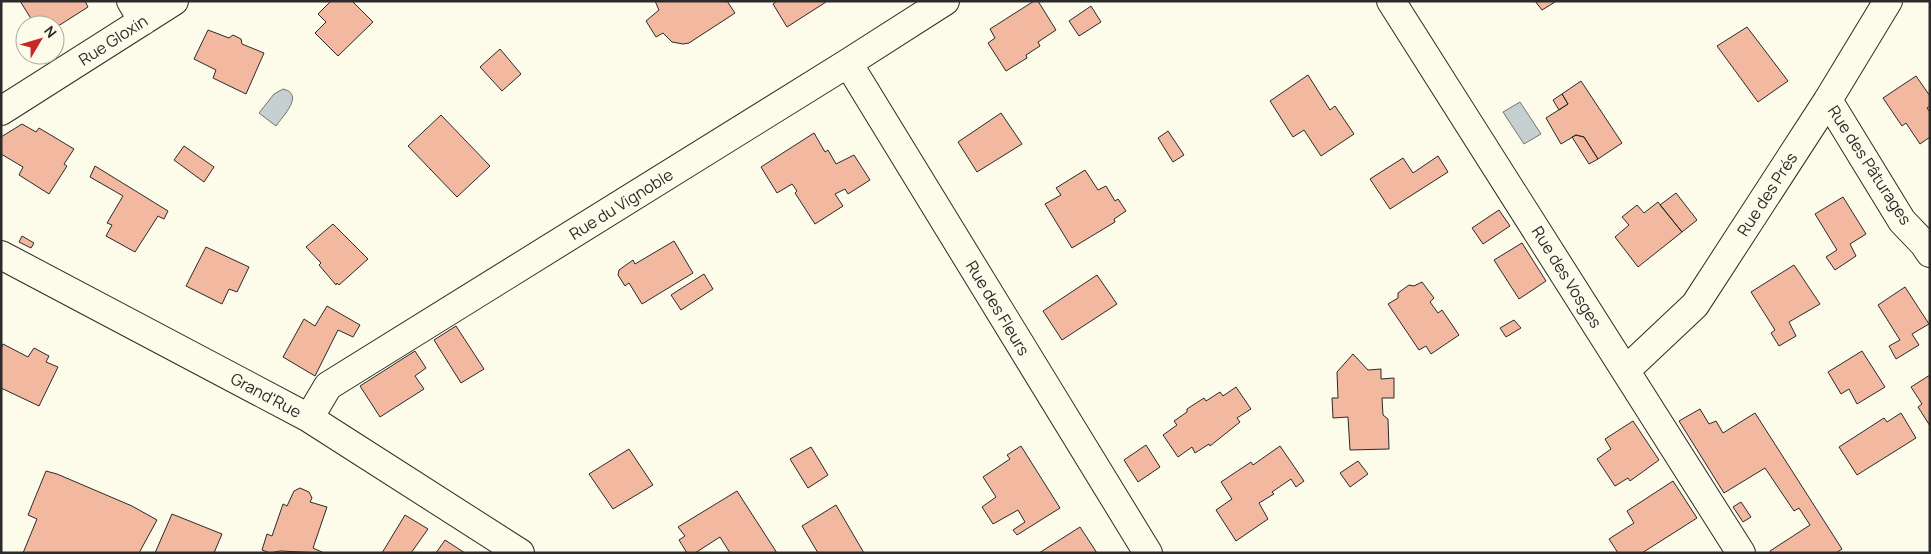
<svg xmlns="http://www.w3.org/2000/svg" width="1931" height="554" font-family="Manrope,sans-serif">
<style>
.water{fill:#c7d0d0;stroke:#74746e}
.building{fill:#f2b8a0;stroke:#2b2b2b}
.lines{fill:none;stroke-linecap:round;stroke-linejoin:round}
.minor-casing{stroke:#2b2b2b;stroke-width:30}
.minor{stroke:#fdfbea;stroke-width:28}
.labels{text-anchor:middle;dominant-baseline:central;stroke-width:4;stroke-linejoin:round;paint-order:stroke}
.street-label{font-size:16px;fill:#2b2b2b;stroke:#fdfbea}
</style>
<rect width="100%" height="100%" fill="#fdfbea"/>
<path class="water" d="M 283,89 C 305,94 283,116 276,126 L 259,113 L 274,94 Z
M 1520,102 L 1541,134 L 1524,144 L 1503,112 Z"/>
<path class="building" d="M 20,1 L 85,1 L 88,7 L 55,28 L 55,25 L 35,25 Z
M 331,1 L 352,1 L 373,22 L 338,56 L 315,33 L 326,22 L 318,14 Z
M 727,1 L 735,13 L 689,43 L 683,44 L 672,42 L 663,33 L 656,37 L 646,21 L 659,10 L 655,1 Z
M 777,1 L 826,1 L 826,2 L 787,27 L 773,4 Z
M 1034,1 L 1038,1 L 1056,30 L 1038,42 L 1040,46 L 1026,55 L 1027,58 L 1006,71 L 988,43 L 995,38 L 990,29 Z
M 1535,1 L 1555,1 L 1555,2 L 1542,10 Z
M 1091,6 L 1101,22 L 1079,36 L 1069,21 Z
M 1747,27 L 1788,81 L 1758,102 L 1717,46 Z
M 208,30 L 229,38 L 233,35 L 241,39 L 242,44 L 264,53 L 246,94 L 213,78 L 216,70 L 194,59 Z
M 500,49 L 521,74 L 502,91 L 480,67 Z
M 1308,75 L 1330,110 L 1335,106 L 1354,134 L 1321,156 L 1304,130 L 1293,137 L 1270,101 Z
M 1916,76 L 1930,96 L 1930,106 L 1927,108 L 1930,112 L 1930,137 L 1920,144 L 1906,123 L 1902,126 L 1883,98 Z
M 1581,81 L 1622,143 L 1598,159 L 1584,137 L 1576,135 L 1561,144 L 1546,118 L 1568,104 L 1562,94 Z
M 1562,94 L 1568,104 L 1559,110 L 1553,100 Z
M 1001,113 L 1022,144 L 977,172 L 958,142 Z
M 441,115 L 490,166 L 457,197 L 408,146 Z
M 22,124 L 36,132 L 39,128 L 74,149 L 64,164 L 67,166 L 49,194 L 19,175 L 23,167 L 1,154 L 1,137 Z
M 1168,131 L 1184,155 L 1173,162 L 1158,138 Z
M 814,133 L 825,152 L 828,150 L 836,164 L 854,155 L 870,180 L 848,194 L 845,189 L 835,194 L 843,206 L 815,224 L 795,193 L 797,191 L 792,184 L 777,193 L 761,167 Z
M 1576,135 L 1584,137 L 1598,159 L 1589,164 L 1572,137 Z
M 184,146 L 214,167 L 204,182 L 174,160 Z
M 1438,156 L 1448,172 L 1390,209 L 1370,179 L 1403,158 L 1413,173 Z
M 95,166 L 168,211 L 164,219 L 158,216 L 135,252 L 106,236 L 112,225 L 107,223 L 123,196 L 90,177 Z
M 1085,170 L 1098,190 L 1106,186 L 1115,201 L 1118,199 L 1126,211 L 1114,219 L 1115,222 L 1072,248 L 1045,204 L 1061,195 L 1056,188 Z
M 1676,193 L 1697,220 L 1682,232 L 1660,205 Z
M 1843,197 L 1866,234 L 1850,244 L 1856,256 L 1835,270 L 1826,257 L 1837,250 L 1815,214 Z
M 1658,202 L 1682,232 L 1638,267 L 1615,237 L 1629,225 L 1622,217 L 1637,205 L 1644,213 Z
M 1499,210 L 1510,226 L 1483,244 L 1472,228 Z
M 333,224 L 368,259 L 339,285 L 337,283 L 336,285 L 319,265 L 321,263 L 306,247 Z
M 22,236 L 34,243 L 31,248 L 19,242 Z
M 674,241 L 693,273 L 642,304 L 629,283 L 625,286 L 618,275 L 619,270 L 633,260 L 635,264 Z
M 1522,243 L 1546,281 L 1519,299 L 1494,260 Z
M 206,247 L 249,267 L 237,292 L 229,289 L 222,304 L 186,286 Z
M 1794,265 L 1820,304 L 1789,322 L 1796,336 L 1779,346 L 1771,333 L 1775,330 L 1751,292 Z
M 704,274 L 713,289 L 681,310 L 671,295 Z
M 1097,275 L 1117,304 L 1062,340 L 1043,311 Z
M 1422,282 L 1434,298 L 1430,302 L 1438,313 L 1442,310 L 1459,335 L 1431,354 L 1426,346 L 1419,350 L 1388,304 L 1398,298 L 1398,293 L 1409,285 L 1414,286 Z
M 1905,287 L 1929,324 L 1912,334 L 1919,345 L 1896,359 L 1889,346 L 1900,340 L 1878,305 Z
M 327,306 L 360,325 L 353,337 L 338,330 L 315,376 L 283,357 L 304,319 L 315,326 Z
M 1514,320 L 1521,328 L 1506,337 L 1500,328 Z
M 456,326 L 484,369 L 461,383 L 434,340 Z
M 3,344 L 28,357 L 34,348 L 49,356 L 46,362 L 58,367 L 39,406 L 1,388 L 1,348 Z
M 415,351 L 426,368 L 415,376 L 424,389 L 380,417 L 360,386 Z
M 1862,351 L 1885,387 L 1857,404 L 1849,389 L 1841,394 L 1828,372 Z
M 1353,354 L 1368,370 L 1381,369 L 1381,379 L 1394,378 L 1394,398 L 1382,398 L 1383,415 L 1388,419 L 1389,449 L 1350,450 L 1348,417 L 1333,418 L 1332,398 L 1338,398 L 1337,372 Z
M 1930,375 L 1930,426 L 1918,407 L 1922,404 L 1911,387 Z
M 1236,387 L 1251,409 L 1237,418 L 1240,422 L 1210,446 L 1209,444 L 1195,453 L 1192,447 L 1178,457 L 1163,435 L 1177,425 L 1174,421 L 1187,412 L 1187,409 L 1204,398 L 1206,401 L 1220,392 L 1223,396 Z
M 1700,409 L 1709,424 L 1716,421 L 1723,433 L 1755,413 L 1842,549 L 1836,553 L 1771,553 L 1770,551 L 1810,525 L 1799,508 L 1794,511 L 1765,468 L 1724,493 L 1679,421 Z
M 1901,413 L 1916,438 L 1857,475 L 1839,447 L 1884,418 L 1887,422 Z
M 1633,421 L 1659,460 L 1630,481 L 1628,478 L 1615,486 L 1597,459 L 1611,449 L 1605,439 Z
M 1146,445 L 1160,467 L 1138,482 L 1124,460 Z
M 1021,446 L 1060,508 L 1017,535 L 1013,530 L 1025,522 L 1018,510 L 993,524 L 982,507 L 996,497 L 983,477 L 1010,459 L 1007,455 Z
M 1280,446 L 1304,481 L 1296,487 L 1291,479 L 1272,492 L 1274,494 L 1259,503 L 1268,519 L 1236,541 L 1216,510 L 1232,499 L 1221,482 L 1251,462 L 1253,465 Z
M 811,447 L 828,475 L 808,488 L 790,459 Z
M 629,449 L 653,485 L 613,509 L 589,474 Z
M 1358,461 L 1368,474 L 1350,487 L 1340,473 Z
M 46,471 L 57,474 L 132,506 L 157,520 L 139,553 L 23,553 L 37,519 L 28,515 Z
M 1673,481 L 1697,518 L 1642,553 L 1618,553 L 1609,539 L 1634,523 L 1627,511 Z
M 300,488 L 309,492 L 312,498 L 310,502 L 327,507 L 313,548 L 324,553 L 280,551 L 270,553 L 262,550 L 267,534 L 272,536 L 283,504 L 287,506 L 294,491 Z
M 737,491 L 777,553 L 730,553 L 720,537 L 695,553 L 687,553 L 679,540 L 685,536 L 678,527 Z
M 1741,502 L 1751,517 L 1743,522 L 1733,507 Z
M 836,505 L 864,553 L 818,553 L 802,526 Z
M 172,514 L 222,534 L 214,553 L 155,553 Z
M 405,515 L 428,529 L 411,553 L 382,553 Z
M 1080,527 L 1097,553 L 1039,553 Z
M 445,540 L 465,553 L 436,553 Z"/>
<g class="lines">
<g class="minor-casing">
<path id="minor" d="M 131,1 L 143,21
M 1391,1 L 1741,553
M 848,63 L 1148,553
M 1828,100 L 1902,221 L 1924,244 L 1930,253
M 1,111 L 174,1
M 1,255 L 309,418 L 520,553
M 1626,370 L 1695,305 L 1828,100 L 1888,1
M 309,418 L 328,386 L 848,63 L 945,1"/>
</g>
<use href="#minor" class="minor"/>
</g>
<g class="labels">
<g class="street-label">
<text transform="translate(113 40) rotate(-33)">Rue Gloxin</text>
<text transform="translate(1870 165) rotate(57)">Rue des Pâturages</text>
<text transform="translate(1767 194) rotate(-57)">Rue des Prés</text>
<text transform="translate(621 204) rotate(-32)">Rue du Vignoble</text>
<text transform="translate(1567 277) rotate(58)">Rue des Vosges</text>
<text transform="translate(998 308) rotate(59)">Rue des Fleurs</text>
<text transform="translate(266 395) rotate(28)">Grand'Rue</text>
</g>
</g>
<rect width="1931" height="554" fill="none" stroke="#2b2b2b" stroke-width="5"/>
<g transform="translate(40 40) rotate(52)"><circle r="24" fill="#fdfbea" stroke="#a9a89e"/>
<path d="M0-4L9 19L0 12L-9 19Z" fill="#c62828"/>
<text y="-8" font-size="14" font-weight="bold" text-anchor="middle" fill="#2b2b2b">N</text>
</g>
</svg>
